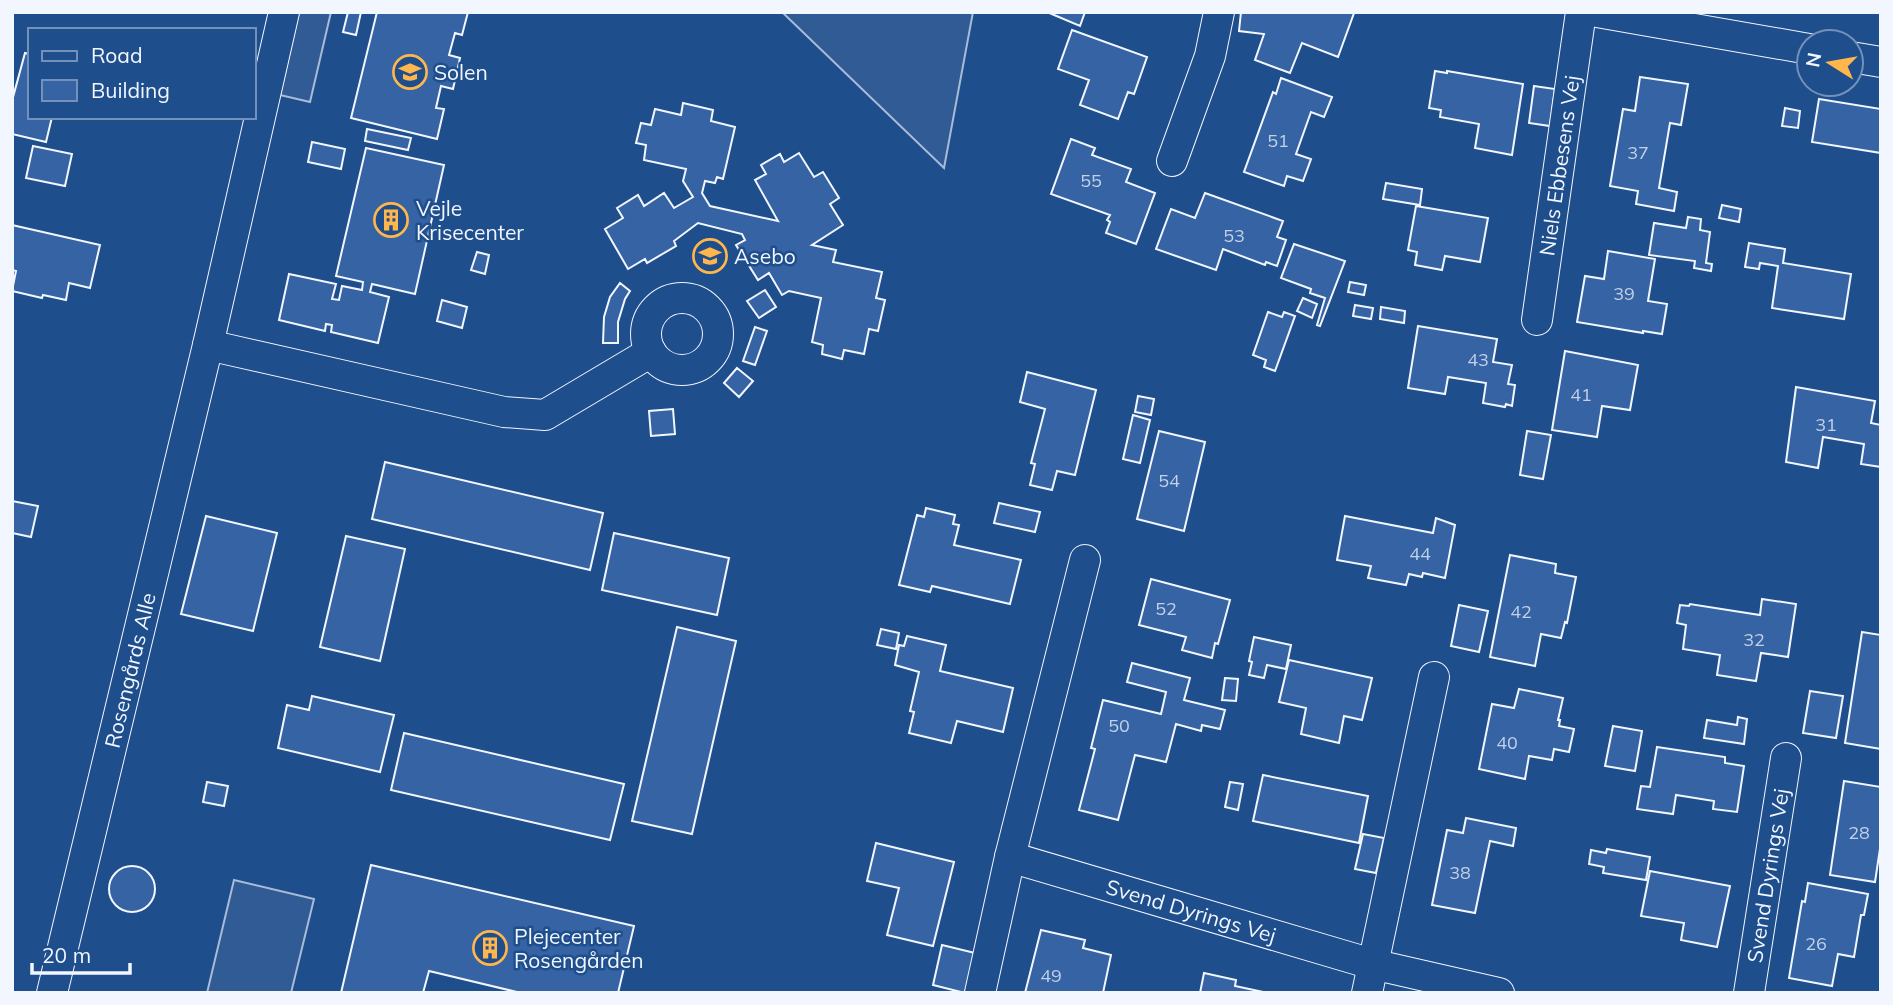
<svg xmlns="http://www.w3.org/2000/svg" width="1893" height="1005" font-family="Mulish,sans-serif">
<style>
.built{fill:#305b95;stroke:#a8bbd7;stroke-width:2}
.building{fill:#3563a3;stroke:#f2f6ff;stroke-width:2}
.lines{fill:none;stroke-linecap:round;stroke-linejoin:round}
.minor-casing{stroke:#f2f6ff;stroke-width:32}
.minor{stroke:#1f4e8c;stroke-width:30}
.labels{text-anchor:middle;dominant-baseline:central;stroke-width:5;stroke-linejoin:round;paint-order:stroke}
.number-label{font-size:18px;fill:#c3d1e8}
.poi-label{font-size:21px;fill:#f2f6ff;stroke:#1f4e8c;text-anchor:start}
.street-label{font-size:21px;fill:#f2f6ff;stroke:#1f4e8c}
</style>
<rect width="100%" height="100%" fill="#1f4e8c"/>
<path class="built" d="M 299,12 L 331,12 L 310,102 L 280,95 Z
M 782,12 L 973,12 L 944,168 Z
M 234,880 L 314,899 L 291,993 L 207,993 Z"/>
<path class="building" d="M 348,12 L 361,12 L 356,35 L 343,32 Z
M 377,12 L 468,12 L 462,35 L 455,33 L 449,55 L 460,58 L 453,89 L 441,86 L 436,108 L 444,109 L 437,139 L 351,118 Z
M 1047,12 L 1085,12 L 1080,26 Z
M 1241,12 L 1351,12 L 1354,13 L 1338,57 L 1302,43 L 1290,73 L 1255,60 L 1264,34 L 1239,31 Z
M 1072,30 L 1147,57 L 1134,94 L 1128,92 L 1118,119 L 1080,105 L 1089,80 L 1058,69 Z
M 25,53 L 30,54 L 30,117 L 52,117 L 46,142 L 12,134 L 12,101 Z
M 1435,71 L 1447,73 L 1447,71 L 1523,84 L 1512,155 L 1475,148 L 1479,124 L 1440,117 L 1441,110 L 1429,108 Z
M 1640,77 L 1688,84 L 1681,125 L 1670,123 L 1659,188 L 1677,192 L 1674,211 L 1636,204 L 1638,191 L 1610,186 L 1623,109 L 1635,111 Z
M 1281,78 L 1332,97 L 1324,117 L 1311,112 L 1296,154 L 1311,159 L 1303,181 L 1287,176 L 1284,186 L 1244,172 L 1273,92 L 1276,94 Z
M 1534,86 L 1555,89 L 1550,126 L 1529,123 Z
M 1819,99 L 1881,109 L 1881,153 L 1812,142 Z
M 683,103 L 713,110 L 711,121 L 735,127 L 723,179 L 717,177 L 715,183 L 705,181 L 702,193 L 710,206 L 778,221 L 755,180 L 766,174 L 761,165 L 780,154 L 784,162 L 799,153 L 814,177 L 823,172 L 839,198 L 830,204 L 843,225 L 812,245 L 836,250 L 833,262 L 882,272 L 876,298 L 885,300 L 878,331 L 869,329 L 864,354 L 844,350 L 842,359 L 822,354 L 823,345 L 812,342 L 821,298 L 789,291 L 782,295 L 769,273 L 758,280 L 736,245 L 745,240 L 742,234 L 698,223 L 674,241 L 676,246 L 647,263 L 645,259 L 628,269 L 605,229 L 623,218 L 617,208 L 638,195 L 644,206 L 664,193 L 674,208 L 693,197 L 683,181 L 686,169 L 644,160 L 646,145 L 636,143 L 641,123 L 651,125 L 655,109 L 681,115 Z
M 1785,108 L 1800,111 L 1798,128 L 1782,126 Z
M 367,129 L 411,138 L 408,150 L 365,141 Z
M 1071,139 L 1095,148 L 1092,155 L 1131,169 L 1126,182 L 1155,193 L 1136,244 L 1106,233 L 1110,222 L 1107,220 L 1110,215 L 1051,194 Z
M 312,142 L 345,149 L 341,169 L 308,162 Z
M 33,146 L 72,154 L 65,186 L 26,178 Z
M 366,148 L 444,165 L 415,294 L 372,284 L 370,292 L 389,297 L 378,343 L 331,332 L 332,325 L 326,324 L 325,331 L 279,320 L 289,274 L 336,284 L 332,299 L 339,300 L 342,286 L 362,290 L 363,282 L 336,276 Z
M 1386,183 L 1422,189 L 1420,205 L 1383,199 Z
M 1205,193 L 1283,221 L 1277,237 L 1286,240 L 1277,266 L 1266,262 L 1265,265 L 1223,249 L 1216,270 L 1156,249 L 1171,209 L 1195,218 Z
M 1722,205 L 1741,209 L 1739,222 L 1719,218 Z
M 1416,206 L 1488,218 L 1480,262 L 1445,256 L 1442,270 L 1415,265 L 1417,252 L 1408,250 Z
M 1688,217 L 1701,219 L 1700,230 L 1710,232 L 1706,263 L 1712,264 L 1711,271 L 1694,268 L 1695,261 L 1649,255 L 1654,223 L 1686,228 Z
M 12,225 L 100,245 L 90,288 L 69,283 L 66,300 L 43,295 L 42,298 L 12,291 L 16,271 L 12,270 Z
M 1749,243 L 1785,249 L 1783,263 L 1851,274 L 1844,319 L 1772,308 L 1778,266 L 1760,263 L 1759,269 L 1745,267 Z
M 1294,244 L 1345,261 L 1320,326 L 1317,325 L 1325,298 L 1310,293 L 1311,289 L 1281,278 Z
M 1608,251 L 1655,259 L 1648,301 L 1667,304 L 1662,334 L 1643,331 L 1643,333 L 1577,322 L 1585,276 L 1604,279 Z
M 477,252 L 489,255 L 485,274 L 471,270 Z
M 1350,282 L 1366,285 L 1364,295 L 1348,292 Z
M 620,283 L 630,291 L 625,299 L 618,322 L 618,343 L 603,343 L 604,317 L 610,297 Z
M 765,290 L 776,307 L 759,318 L 747,301 Z
M 1303,298 L 1317,304 L 1312,318 L 1297,311 Z
M 442,300 L 467,307 L 462,328 L 437,321 Z
M 1355,305 L 1373,308 L 1371,319 L 1353,316 Z
M 1381,307 L 1405,311 L 1404,323 L 1380,319 Z
M 1268,312 L 1282,317 L 1284,312 L 1295,316 L 1275,371 L 1264,367 L 1266,360 L 1253,355 Z
M 1418,326 L 1497,339 L 1493,362 L 1512,365 L 1508,384 L 1515,385 L 1512,406 L 1506,404 L 1505,407 L 1483,403 L 1486,383 L 1448,377 L 1445,394 L 1408,388 Z
M 755,327 L 767,331 L 755,365 L 743,361 Z
M 1565,351 L 1638,365 L 1630,410 L 1602,406 L 1597,437 L 1552,430 Z
M 737,368 L 753,381 L 739,397 L 724,383 Z
M 1027,372 L 1096,390 L 1075,475 L 1057,471 L 1052,490 L 1030,485 L 1035,464 L 1031,463 L 1045,409 L 1020,402 Z
M 1796,387 L 1875,401 L 1871,423 L 1881,425 L 1881,467 L 1861,464 L 1864,444 L 1823,437 L 1818,468 L 1786,462 Z
M 1138,396 L 1154,399 L 1151,415 L 1135,412 Z
M 673,409 L 675,434 L 651,436 L 649,411 Z
M 1133,415 L 1150,420 L 1140,463 L 1123,459 Z
M 1159,431 L 1205,442 L 1184,531 L 1137,519 Z
M 1527,431 L 1551,435 L 1543,479 L 1520,475 Z
M 385,462 L 603,513 L 590,570 L 372,519 Z
M 12,501 L 38,506 L 31,537 L 12,533 Z
M 999,503 L 1040,512 L 1035,532 L 994,523 Z
M 926,508 L 955,515 L 953,524 L 959,525 L 954,545 L 1021,560 L 1010,604 L 932,586 L 930,592 L 899,585 L 917,515 L 924,517 Z
M 206,516 L 277,533 L 253,631 L 181,614 Z
M 1345,516 L 1433,533 L 1436,518 L 1455,525 L 1445,578 L 1423,573 L 1422,577 L 1409,574 L 1406,585 L 1368,578 L 1371,566 L 1337,560 Z
M 614,533 L 729,558 L 717,615 L 602,590 Z
M 346,536 L 405,549 L 380,661 L 320,647 Z
M 1510,555 L 1556,564 L 1555,573 L 1576,577 L 1567,623 L 1565,622 L 1561,638 L 1541,634 L 1535,666 L 1490,657 Z
M 1151,579 L 1230,600 L 1218,644 L 1215,643 L 1212,658 L 1182,650 L 1186,637 L 1139,625 Z
M 1762,599 L 1796,604 L 1788,657 L 1761,653 L 1756,681 L 1717,675 L 1720,655 L 1683,649 L 1686,625 L 1677,623 L 1680,605 L 1689,606 L 1690,604 L 1760,615 Z
M 1459,605 L 1488,611 L 1479,652 L 1451,646 Z
M 677,627 L 736,641 L 692,834 L 632,821 Z
M 881,629 L 899,633 L 896,649 L 877,645 Z
M 1862,632 L 1881,635 L 1881,749 L 1845,743 Z
M 907,636 L 946,645 L 940,671 L 1013,688 L 1003,732 L 957,721 L 951,743 L 909,733 L 914,712 L 910,711 L 919,672 L 895,665 L 899,645 L 904,646 Z
M 1254,637 L 1291,645 L 1286,669 L 1267,665 L 1264,678 L 1249,675 L 1252,662 L 1249,661 Z
M 1289,660 L 1372,678 L 1362,720 L 1344,716 L 1339,743 L 1301,734 L 1306,708 L 1279,702 Z
M 1132,663 L 1190,678 L 1184,700 L 1225,710 L 1220,729 L 1202,725 L 1201,731 L 1176,724 L 1166,762 L 1135,755 L 1118,820 L 1079,810 L 1095,749 L 1091,748 L 1103,700 L 1161,714 L 1166,692 L 1127,682 Z
M 1225,678 L 1238,679 L 1236,701 L 1222,700 Z
M 1519,689 L 1563,698 L 1558,720 L 1560,720 L 1559,726 L 1574,729 L 1569,752 L 1554,749 L 1552,760 L 1529,756 L 1525,779 L 1479,769 L 1492,704 L 1514,708 Z
M 1810,691 L 1843,696 L 1836,738 L 1803,733 Z
M 312,696 L 394,715 L 380,772 L 278,748 L 287,705 L 309,710 Z
M 1738,717 L 1747,719 L 1744,744 L 1704,738 L 1707,720 L 1737,725 Z
M 1613,726 L 1642,731 L 1635,771 L 1605,766 Z
M 404,733 L 624,784 L 610,840 L 391,790 Z
M 1657,747 L 1725,757 L 1725,763 L 1744,766 L 1737,812 L 1713,809 L 1714,801 L 1676,795 L 1673,814 L 1637,809 L 1641,786 L 1650,787 Z
M 1263,775 L 1368,796 L 1359,843 L 1253,821 Z
M 1844,781 L 1881,787 L 1881,842 L 1875,882 L 1830,875 Z
M 207,782 L 228,786 L 224,806 L 203,802 Z
M 1230,782 L 1243,784 L 1238,810 L 1225,807 Z
M 1466,818 L 1516,828 L 1513,846 L 1490,841 L 1475,913 L 1432,905 L 1447,830 L 1463,833 Z
M 1363,834 L 1384,838 L 1376,873 L 1355,869 Z
M 876,843 L 954,862 L 933,946 L 887,935 L 899,888 L 867,881 Z
M 1607,849 L 1650,857 L 1646,880 L 1603,873 L 1604,867 L 1589,864 L 1591,850 L 1606,853 Z
M 371,865 L 634,926 L 618,993 L 521,993 L 429,971 L 423,993 L 341,993 Z
M109 889a23 23 0 1 1 46 0a23 23 0 1 1-46 0Z
M 1650,871 L 1730,886 L 1717,947 L 1681,940 L 1684,923 L 1641,916 Z
M 1808,883 L 1868,894 L 1864,915 L 1861,915 L 1854,957 L 1838,954 L 1832,986 L 1789,978 L 1802,901 L 1805,902 Z
M 1041,930 L 1085,940 L 1083,948 L 1111,955 L 1103,993 L 1025,993 Z
M 942,945 L 975,953 L 965,993 L 933,985 Z
M 1204,973 L 1236,980 L 1235,986 L 1268,993 L 1200,993 Z"/>
<g class="lines">
<g class="minor-casing">
<g id="minor">
<path d="M 1597,12 L 1809,49"/>
<path d="M 1851,57 L 1881,62"/>
<path d="M 1172,161 L 1210,56 L 1219,12"/>
<circle cx="682" cy="334" r="36"/>
<path id="s1" d="M 1537,320 L 1581,12"/>
<path d="M 208,345 L 504,412 L 545,415 L 651,352"/>
<path id="s2" d="M 1010,857 L 1372,964 L 1499,993"/>
<path id="s3" d="M 52,993 L 208,345 L 284,12"/>
<path d="M 980,993 L 1010,857 L 1085,560"/>
<path d="M 1367,993 L 1434,677"/>
<path id="s4" d="M 1749,993 L 1786,758"/>
</g>
</g>
<use href="#minor" class="minor"/>
</g>
<defs>
<g id="school-ring" transform="scale(1.75)"><circle r="9.5" fill="#1f4e8c" stroke="#ffb74d" stroke-width="1.5"/><path d="M0-5L7-2L0 1L-7-2ZM-4 1L0 2.5L4 1V4Q0 6-4 4Z" fill="#ffb74d"/></g>
<g id="building-ring" transform="scale(1.75)"><circle r="9.5" fill="#1f4e8c" stroke="#ffb74d" stroke-width="1.5"/><path d="M-4-6H4V6H1V3H-1V6H-4ZM-2.5-4.3h1.7v1.8h-1.7ZM.8-4.3h1.7v1.8H.8ZM-2.5-1h1.7V.8h-1.7ZM.8-1h1.7V.8H.8Z" fill="#ffb74d"/></g>
</defs>
<g fill-rule="evenodd">
<use href="#school-ring" x="410" y="72"/>
<use href="#building-ring" x="391" y="220"/>
<use href="#school-ring" x="710" y="256"/>
<use href="#building-ring" x="490" y="948"/>
</g>
<g class="labels">
<g class="number-label">
<text x="1278" y="140">51</text>
<text x="1638" y="152">37</text>
<text x="1091" y="180">55</text>
<text x="1234" y="235">53</text>
<text x="1624" y="293">39</text>
<text x="1478" y="359">43</text>
<text x="1581" y="394">41</text>
<text x="1826" y="424">31</text>
<text x="1169" y="480">54</text>
<text x="1420" y="553">44</text>
<text x="1166" y="608">52</text>
<text x="1521" y="611">42</text>
<text x="1754" y="639">32</text>
<text x="1119" y="725">50</text>
<text x="1507" y="742">40</text>
<text x="1859" y="832">28</text>
<text x="1460" y="872">38</text>
<text x="1816" y="943">26</text>
<text x="1051" y="975">49</text>
</g>
<g class="poi-label">
<text x="434" y="72">Solen</text>
<text x="416" y="208">Vejle<tspan x="416" dy="24">Krisecenter</tspan></text>
<text x="734" y="256">Asebo</text>
<text x="514" y="936">Plejecenter<tspan x="514" dy="24">Rosengården</tspan></text>
</g>
<g class="street-label">
<text stroke="none"><textPath href="#s1" startOffset="156">Niels Ebbesens Vej</textPath></text>
<text stroke="none"><textPath href="#s3" startOffset="332">Rosengårds Alle</textPath></text>
<text stroke="none"><textPath href="#s4" startOffset="119">Svend Dyrings Vej</textPath></text>
<text stroke="none"><textPath href="#s2" startOffset="189">Svend Dyrings Vej</textPath></text>
</g>
</g>
<rect width="1893" height="1005" fill="none" stroke="#f2f6ff" stroke-width="28"/>
<rect x="28" y="28" width="228" height="91" fill="#1f4e8c" stroke="#7391ba" stroke-width="2"/>
<rect x="42" y="51" width="35" height="10" fill="#1f4e8c" stroke="#7391ba" stroke-width="2"/>
<text x="91" y="63" font-size="21" fill="#f2f6ff">Road</text>
<rect x="42" y="80" width="35" height="21" fill="#3563a3" stroke="#7391ba" stroke-width="2"/>
<text x="91" y="98" font-size="21" fill="#f2f6ff">Building</text>
<g transform="translate(1830 63) rotate(281)"><circle r="33" fill="#1f4e8c" stroke="#7391ba" stroke-width="2"/>
<path d="M0-5L12 26L0 18L-12 26Z" fill="#ffb74d"/>
<text y="-10" font-size="19" font-weight="bold" text-anchor="middle" fill="#f2f6ff">N</text>
</g>
<path d="M32 963v10h98v-10" fill="none" stroke="#f2f6ff" stroke-width="3.5"/>
<text x="42" y="963" font-size="21" fill="#f2f6ff" stroke="#1f4e8c" stroke-width="5" paint-order="stroke">20 m</text>
</svg>
